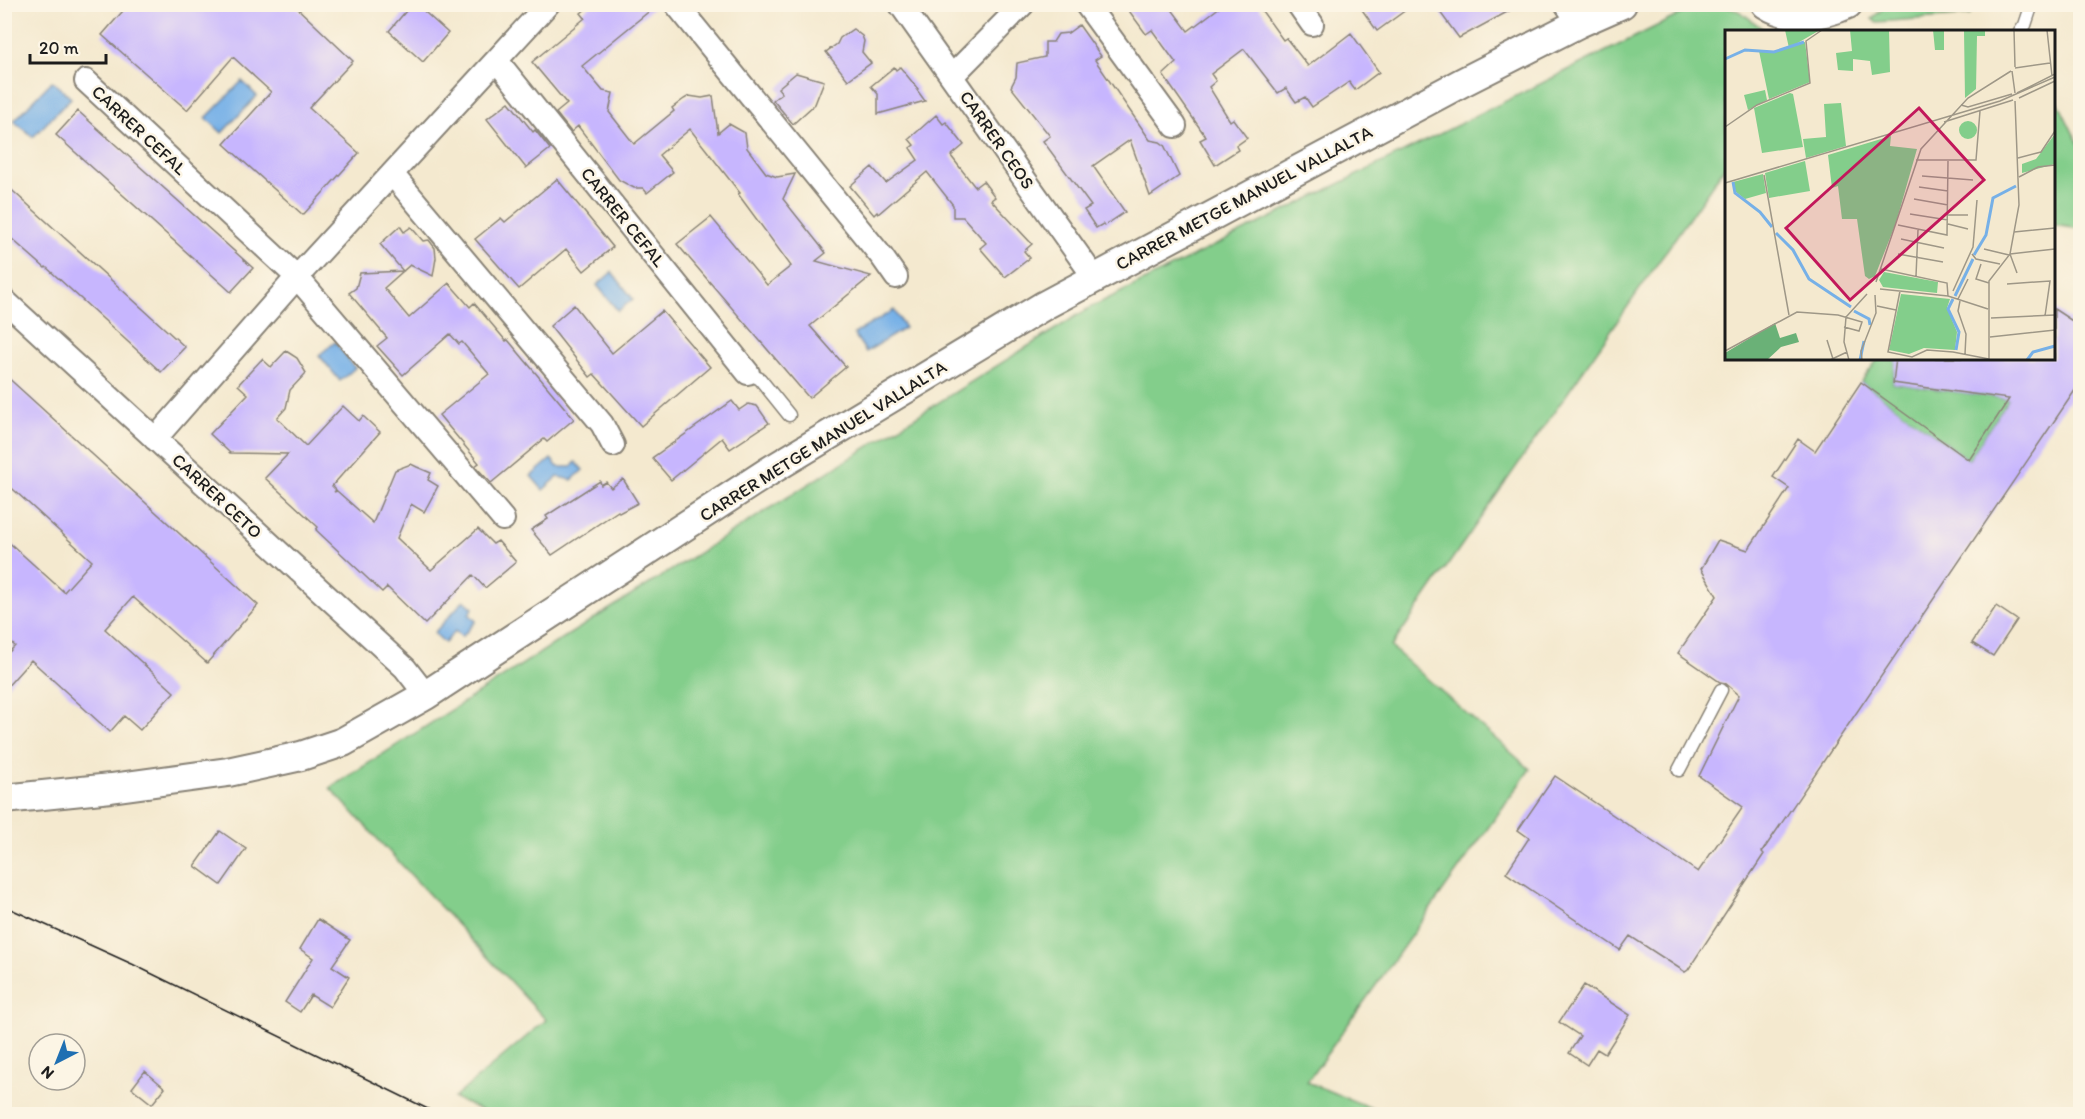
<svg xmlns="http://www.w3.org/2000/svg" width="2085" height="1119" font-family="Itim,sans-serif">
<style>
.green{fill:#83ce8b;stroke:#507554;stroke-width:1.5}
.water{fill:#76b0e7;stroke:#496682;stroke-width:1.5}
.building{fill:#c7b6fe}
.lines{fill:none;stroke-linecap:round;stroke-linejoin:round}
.service-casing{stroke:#888276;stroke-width:15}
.minor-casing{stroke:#888276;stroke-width:26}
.tertiary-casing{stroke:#888276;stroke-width:32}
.service{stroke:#fff;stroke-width:12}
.minor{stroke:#fff;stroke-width:22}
.tertiary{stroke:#fff;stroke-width:28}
.tram{stroke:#1c1c1c;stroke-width:1.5}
.labels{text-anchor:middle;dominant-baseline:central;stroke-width:5;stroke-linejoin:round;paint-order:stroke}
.street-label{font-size:18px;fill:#1c1c1c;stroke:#fcf5e5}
.inset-river{fill:none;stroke:#76b0e7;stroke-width:3}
.inset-road{fill:none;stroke:#9e9787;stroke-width:1.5}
.view{fill:#c2185b;fill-opacity:0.15;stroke:#c2185b;stroke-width:3}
.inset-edge{fill:none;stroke:#1c1c1c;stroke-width:3}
</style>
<rect width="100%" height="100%" fill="#fcf5e5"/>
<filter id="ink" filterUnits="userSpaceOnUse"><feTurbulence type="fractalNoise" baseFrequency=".0167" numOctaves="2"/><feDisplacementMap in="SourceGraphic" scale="12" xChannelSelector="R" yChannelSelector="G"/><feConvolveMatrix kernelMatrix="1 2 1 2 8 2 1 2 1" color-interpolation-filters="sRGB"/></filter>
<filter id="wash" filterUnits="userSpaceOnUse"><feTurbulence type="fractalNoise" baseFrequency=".008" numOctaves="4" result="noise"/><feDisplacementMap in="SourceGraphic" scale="24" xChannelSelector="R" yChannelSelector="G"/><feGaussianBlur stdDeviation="1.35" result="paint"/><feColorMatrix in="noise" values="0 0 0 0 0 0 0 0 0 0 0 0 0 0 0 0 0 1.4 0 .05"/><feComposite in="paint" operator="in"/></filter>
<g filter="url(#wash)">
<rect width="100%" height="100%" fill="#f4e9cf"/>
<path class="green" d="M 1714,5 C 1735,4 1749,18 1765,31 L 1726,32 L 1726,165 L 1391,647 L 1530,769 L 1307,1082 L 1379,1111 L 1377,1114 L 490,1114 L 454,1098 L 546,1020 L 330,788 L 557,642 L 1089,308 L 1687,11 Z
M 1886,5 L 1886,4 L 1984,5 L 1971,7 L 1970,15 L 1877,22 L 1872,19 Z
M 2054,94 L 2080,147 L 2080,229 L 2054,225 Z
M 1878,359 L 1896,359 L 1893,383 L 2009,399 L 1969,460 L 1861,382 Z"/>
<path class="water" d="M 52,81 L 71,98 L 33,137 L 14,121 Z
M 242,81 L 257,96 L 222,133 L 206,118 Z
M 612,272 L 633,299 L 618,311 L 597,285 Z
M 894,310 L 905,328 L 866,352 L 854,334 Z
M 335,342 L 355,368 L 340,381 L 319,355 Z
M 551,459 L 558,467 L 571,467 L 576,462 L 583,470 L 572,480 L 558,477 L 543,490 L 531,476 Z
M 464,600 L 473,608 L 469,614 L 476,621 L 462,637 L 455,631 L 445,643 L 434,633 Z"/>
<g id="blocks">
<path class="building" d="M 129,4 L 293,4 L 353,61 L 309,108 L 359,153 L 303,215 L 224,144 L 271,92 L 233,57 L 187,110 L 102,35 Z
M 412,4 L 416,4 L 448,33 L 423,62 L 389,31 Z
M 592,4 L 658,4 L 582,66 L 603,91 L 613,93 L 609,112 L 634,144 L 674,111 L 672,108 L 684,99 L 689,96 L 702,98 L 713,96 L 718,133 L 729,124 L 745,133 L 747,148 L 766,173 L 777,177 L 795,174 L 783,199 L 826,253 L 816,261 L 871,276 L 810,326 L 846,367 L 809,398 L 677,244 L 711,217 L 767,285 L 791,266 L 738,194 L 740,193 L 690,129 L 659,155 L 673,172 L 647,193 L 643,188 L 634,188 L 619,180 L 578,126 L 571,132 L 556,113 L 567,104 L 532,62 L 585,18 L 581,13 Z
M 1124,4 L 1168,4 L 1188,31 L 1224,4 L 1257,4 L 1283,40 L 1286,38 L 1308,66 L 1351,33 L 1379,72 L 1355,90 L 1349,82 L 1312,107 L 1305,97 L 1296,102 L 1286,88 L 1278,93 L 1244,49 L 1211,74 L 1216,81 L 1209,87 L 1230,121 L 1233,119 L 1247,138 L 1236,146 L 1238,150 L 1215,165 L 1200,140 L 1206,137 L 1163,75 L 1176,63 L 1152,30 L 1146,34 Z
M 1358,4 L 1414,4 L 1377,31 Z
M 1434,4 L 1522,4 L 1459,38 Z
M 1079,25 L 1101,56 L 1095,60 L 1150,140 L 1160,142 L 1164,145 L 1179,176 L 1150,196 L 1130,140 L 1093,166 L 1125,212 L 1104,226 L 1103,224 L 1096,228 L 1084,210 L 1091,206 L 1043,141 L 1050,136 L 1011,87 L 1016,77 L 1017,63 L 1045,57 L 1045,42 L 1053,42 L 1058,34 L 1068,33 Z
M 853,29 L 862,36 L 864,41 L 862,52 L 871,63 L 848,80 L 826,52 L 837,44 L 840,38 Z
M 894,67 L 896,70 L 900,67 L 918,89 L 917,90 L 925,101 L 878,114 L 878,94 L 871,86 Z
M 796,73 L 824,81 L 815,104 L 793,124 L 773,100 L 782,93 L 778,88 Z
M 509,102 L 533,132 L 535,130 L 550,149 L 526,168 L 487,119 Z
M 78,111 L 253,268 L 231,292 L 56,135 Z
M 936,115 L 943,124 L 946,122 L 964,145 L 951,156 L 975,187 L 983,181 L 995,197 L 991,200 L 1032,244 L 1024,251 L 1030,258 L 1005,277 L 980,248 L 986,243 L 963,217 L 953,217 L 953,205 L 927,172 L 878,214 L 877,212 L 874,215 L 850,186 L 872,167 L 886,183 L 918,160 L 910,148 L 914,145 L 909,139 Z
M 557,179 L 613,247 L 584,271 L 566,249 L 519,289 L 475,239 L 501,218 L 505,222 Z
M 4,183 L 185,347 L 161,372 L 46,267 L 45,268 L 4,232 Z
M 400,226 L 404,232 L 411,227 L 423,241 L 429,240 L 435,248 L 436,258 L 433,276 L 410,265 L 384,288 L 409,318 L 449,283 L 470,307 L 474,303 L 506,341 L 508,340 L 574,419 L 547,442 L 544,439 L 491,483 L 475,466 L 479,463 L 439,415 L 489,374 L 462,342 L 459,344 L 450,334 L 403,375 L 377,346 L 387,338 L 349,293 L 356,288 L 360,273 L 403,271 L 380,244 Z
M 574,305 L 612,353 L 662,311 L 710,367 L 641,426 L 594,374 L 590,377 L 550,326 Z
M 2054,309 L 2080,326 L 2080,383 L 1762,852 L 1764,854 L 1688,970 L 1685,972 L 1630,936 L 1620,950 L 1506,873 L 1529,838 L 1518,830 L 1555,776 L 1698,872 L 1743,807 L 1699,776 L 1739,695 L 1725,683 L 1720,682 L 1678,653 L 1717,596 L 1701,569 L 1718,540 L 1748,550 L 1789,488 L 1773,477 L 1798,439 L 1815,451 L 1861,382 L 1969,460 L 2009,399 L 1893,383 L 1896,358 L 2054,358 Z
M 286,351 L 297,358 L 306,373 L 290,390 L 286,408 L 277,418 L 306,446 L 343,406 L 359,421 L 363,416 L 380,432 L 332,486 L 336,490 L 334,492 L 337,491 L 373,523 L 395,470 L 411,464 L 417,467 L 431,473 L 428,480 L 438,486 L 424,512 L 411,504 L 397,538 L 431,570 L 478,529 L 493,544 L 498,541 L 516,562 L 485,588 L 473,575 L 425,624 L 387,587 L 382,592 L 316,530 L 318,527 L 265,478 L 288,454 L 230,453 L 210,434 L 248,394 L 238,385 L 262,359 L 271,367 Z
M 4,374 L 258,605 L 207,663 L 133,597 L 105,629 L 174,692 L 140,730 L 124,716 L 110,732 L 31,660 L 4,690 L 4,657 L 15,646 L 4,637 L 4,538 L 64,592 L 92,561 L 4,481 Z
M 732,401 L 739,410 L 748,404 L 757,406 L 769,423 L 730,449 L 722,438 L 671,480 L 652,458 Z
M 623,479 L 638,503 L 619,513 L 618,511 L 552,555 L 531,530 L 548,519 L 546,516 L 600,481 L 601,485 L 606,482 L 611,488 Z
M 1996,606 L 2017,620 L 1993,656 L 1972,643 Z
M 220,831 L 246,849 L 221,885 L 195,866 Z
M 318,919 L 350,940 L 332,966 L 349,977 L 330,1007 L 311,995 L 300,1012 L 285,1002 L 313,958 L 300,949 Z
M 1584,985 L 1630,1015 L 1605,1054 L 1597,1049 L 1587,1065 L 1569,1053 L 1580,1036 L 1559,1022 Z
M 145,1071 L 165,1088 L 152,1104 L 132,1088 Z"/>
</g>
</g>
<g filter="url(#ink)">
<use href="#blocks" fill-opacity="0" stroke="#888276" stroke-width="1.5"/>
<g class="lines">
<g class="service-casing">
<path id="service" d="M 2020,32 L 2025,25 L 2032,4
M 748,373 L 760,379 L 789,415
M 1679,770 L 1721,690"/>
</g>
<g class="minor-casing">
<path id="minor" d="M 676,4 L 882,257 L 896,277
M 900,4 L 1094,277
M 1086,4 L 1175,126
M 1298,4 L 1312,24
M 1566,4 L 1579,23
M 497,61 L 748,373
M 952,76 L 1023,4
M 86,81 L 297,277 L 503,519
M 393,175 L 602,424 L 613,445
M 4,300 L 405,668 L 426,695
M 155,439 L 297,277 L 548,4"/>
</g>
<g class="tertiary-casing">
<path id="tertiary" d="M 1766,4 C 1791,20 1822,16 1848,4
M 4,799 L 111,788 L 228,772 L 301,756 L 343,742 L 426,695 L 771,470 L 1045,305 L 1463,82 L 1579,23 L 1622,4"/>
</g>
<use href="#service" class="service"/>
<use href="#minor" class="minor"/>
<use href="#tertiary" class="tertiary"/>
<path class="tram" d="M 4,906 L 132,964 L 438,1114"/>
</g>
</g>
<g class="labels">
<g class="street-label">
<text transform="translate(139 130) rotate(43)">CARRER CEFAL</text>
<text transform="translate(997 140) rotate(55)">CARRER CEOS</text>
<text transform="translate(1244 198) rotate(-28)">CARRER METGE MANUEL VALLALTA</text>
<text transform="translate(623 217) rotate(51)">CARRER CEFAL</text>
<text transform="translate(823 441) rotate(-32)">CARRER METGE MANUEL VALLALTA</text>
<text transform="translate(217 496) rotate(43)">CARRER CETO</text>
</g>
</g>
<g transform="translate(1725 30)">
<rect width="330" height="330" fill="#f4e9cf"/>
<path d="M 60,0 L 95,0 L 64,18 ZM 125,0 L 164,0 L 165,42 L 147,45 L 145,31 L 128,29 L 128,41 L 113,40 L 111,23 L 127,21 ZM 208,0 L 219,0 L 219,20 L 210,20 ZM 239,0 L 260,0 L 260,6 L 252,6 L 251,59 L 240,68 ZM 80,12 L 85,52 L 44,69 L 34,21 L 48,23 ZM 40,60 L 42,70 L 23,80 L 19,65 ZM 65,63 L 68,64 L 78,117 L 37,123 L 29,78 ZM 116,73 L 121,116 L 81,128 L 78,109 L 101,107 L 99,74 ZM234 100a9 9 0 1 1 18 0a9 9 0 1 1-18 0ZM 330,104 L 330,134 L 297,143 L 297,134 L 311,129 ZM 166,106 L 165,116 L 192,119 L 171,193 L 150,246 L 144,249 L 140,246 L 132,189 L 117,189 L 113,156 L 107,158 L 103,125 ZM 80,131 L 85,161 L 44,168 L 40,143 ZM 38,144 L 41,163 L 20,169 L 11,162 L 8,152 ZM 159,242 L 213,252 L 212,263 L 158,257 L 154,250 ZM 176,264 L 225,269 L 222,278 L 232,302 L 230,320 L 199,318 L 184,324 L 164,320 Z" fill="#83ce8b"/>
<path d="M 50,293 L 55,308 L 71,303 L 74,312 L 56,317 L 42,330 L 0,330 L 0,323 Z" fill="#6ab177"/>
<path class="inset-river" d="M 0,29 L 20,20 L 49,22 L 79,12M 8,152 L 10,163 L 35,182 L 47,197M 51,203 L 68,220 L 84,249 L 126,277M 249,225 L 261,205 L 268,168 L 291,156M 230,266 L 248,229M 228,269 L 223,279 L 234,302 L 231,320M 129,281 L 144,289 L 145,295M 135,330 L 139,311M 302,330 L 308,322 L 330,316"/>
<path class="inset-road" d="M 289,0 L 290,37M 322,0 L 327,46M 290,38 L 325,33M 287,41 L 290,63M 292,63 L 330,44M 294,68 L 330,51M 236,75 L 243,77 L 287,64M 219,92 L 288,70M 0,97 L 32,75 L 85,53 L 81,11 L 97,0M 293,128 L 316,122 L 330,101M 191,130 L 251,130 L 255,81M 39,145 L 64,285M 197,146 L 248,150M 294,147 L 313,137 L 330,135M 0,153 L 275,71 L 330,47M 194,157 L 223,161M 189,169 L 223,175M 185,184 L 223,190M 223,185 L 243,185M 223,194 L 243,199M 173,195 L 222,205 L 223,131M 289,202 L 330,198M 176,209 L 219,218M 259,219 L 284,225M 173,224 L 218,232M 247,224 L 251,229 L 275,234M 285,224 L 330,219M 285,224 L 292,243M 256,234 L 251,249 L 264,253M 156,239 L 222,253 L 223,266M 191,246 L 193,200M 151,252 L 196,119 L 243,68 L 286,41M 282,254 L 325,251 L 320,286M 155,259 L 223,266 L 263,279M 175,261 L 163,322 L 187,327 L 202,320 L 228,322 L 264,329M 228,261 L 248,217 L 252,170M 233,269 L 243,249M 235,271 L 233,281 L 241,304 L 240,324M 152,276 L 171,280M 266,288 L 330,285M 265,307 L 330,300M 102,310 L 108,329M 0,321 L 72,282 L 113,285 L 137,292 L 134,301 L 119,297M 105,330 L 122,322M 124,330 L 119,312 L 121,287 L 142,264M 137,330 L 136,321 L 151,283 L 150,265M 264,330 L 264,251 L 285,224 L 294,175 L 290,71"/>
<path class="view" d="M 194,78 L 259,150 L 125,270 L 61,198 Z"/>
<rect width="330" height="330" class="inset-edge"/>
</g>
<rect width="2085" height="1119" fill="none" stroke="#fcf5e5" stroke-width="24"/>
<g transform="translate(57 1062) rotate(222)"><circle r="28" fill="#fcf5e5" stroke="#a29e95" stroke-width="1.5"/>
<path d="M0-4.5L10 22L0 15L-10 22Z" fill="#1f6fb2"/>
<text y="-9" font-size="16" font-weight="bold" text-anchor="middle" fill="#1c1c1c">N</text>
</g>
<path d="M30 54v9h76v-9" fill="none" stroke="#1c1c1c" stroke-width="3"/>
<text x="39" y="54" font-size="18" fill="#1c1c1c" stroke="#fcf5e5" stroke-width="4.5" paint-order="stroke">20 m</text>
</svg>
